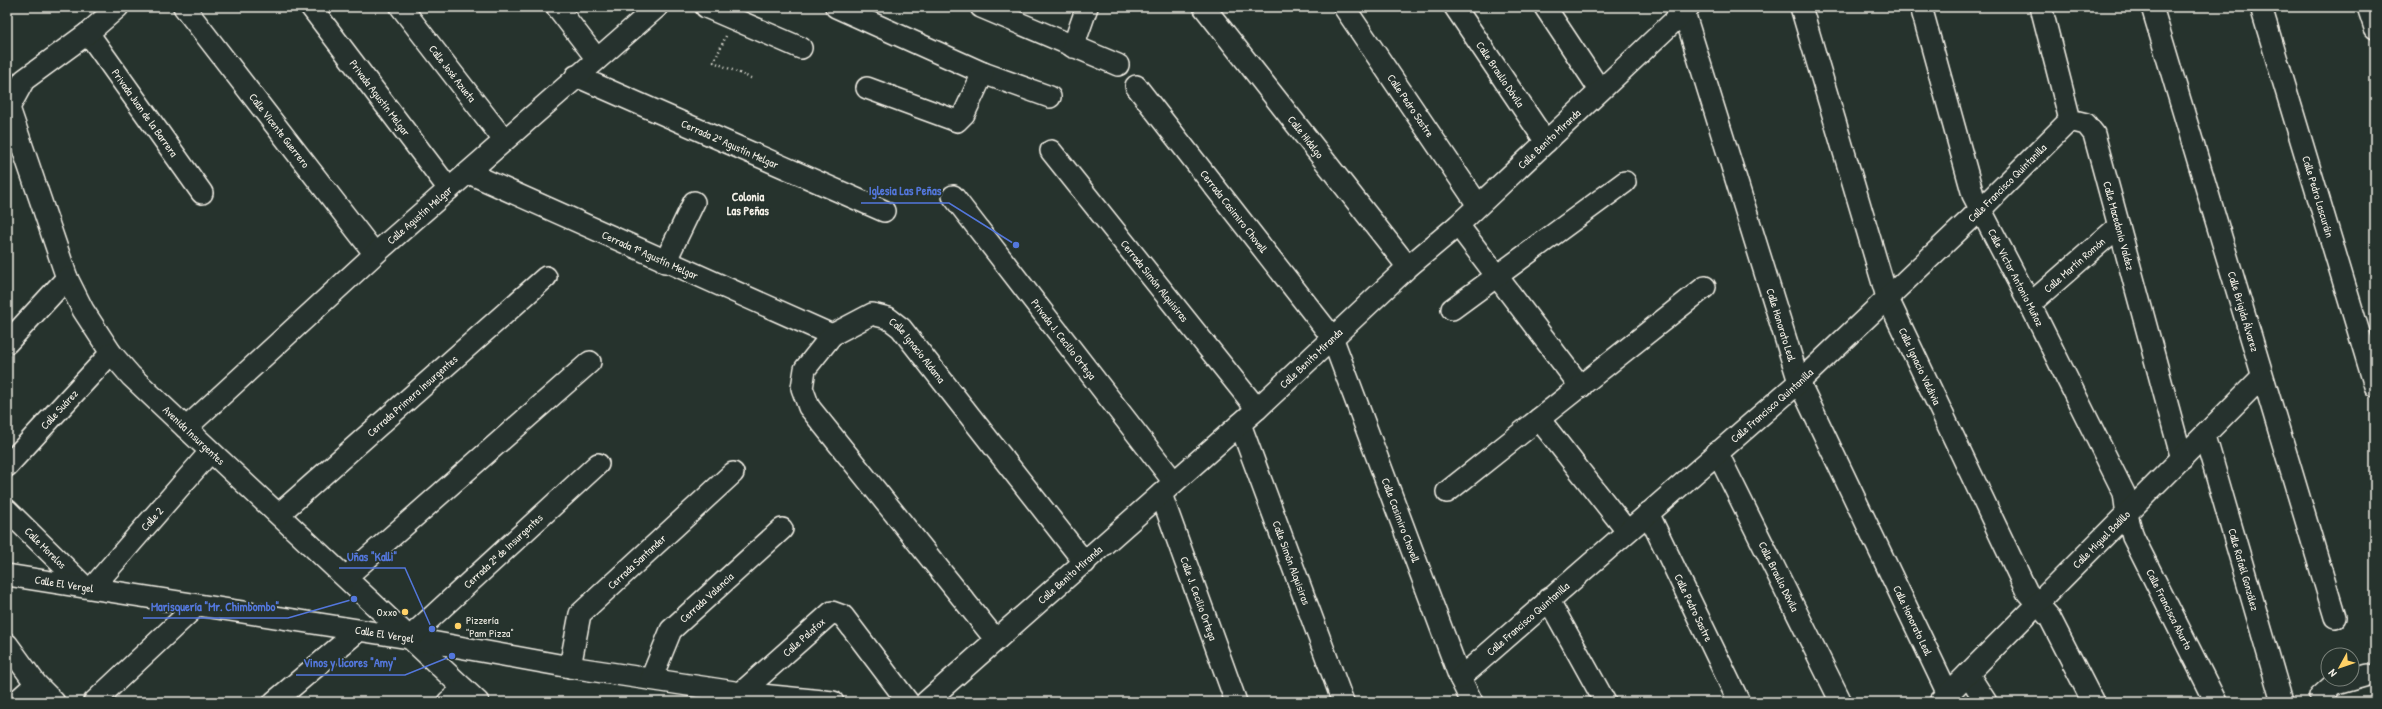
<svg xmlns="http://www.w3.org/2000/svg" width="2382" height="709" font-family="'Patrick Hand',sans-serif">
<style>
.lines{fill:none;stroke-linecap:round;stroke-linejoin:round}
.minor-casing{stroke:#f4f1e8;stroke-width:24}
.path{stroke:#f4f1e8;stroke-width:2.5;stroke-dasharray:1 3;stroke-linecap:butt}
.minor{stroke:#26332d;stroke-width:21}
.poi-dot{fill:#ffd166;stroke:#26332d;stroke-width:1.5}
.labels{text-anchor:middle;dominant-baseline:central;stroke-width:3.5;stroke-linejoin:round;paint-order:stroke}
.street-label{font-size:11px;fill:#f4f1e8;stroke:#26332d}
.poi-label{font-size:11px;fill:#f4f1e8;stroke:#26332d;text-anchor:end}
.neighbourhood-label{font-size:12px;font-weight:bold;fill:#f4f1e8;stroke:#26332d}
.leader{fill:none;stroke:#5377dc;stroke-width:1.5}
.callout-dot{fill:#5377dc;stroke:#26332d;stroke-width:1.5}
.callout-label{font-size:12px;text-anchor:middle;font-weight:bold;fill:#5377dc;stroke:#26332d;stroke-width:3.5;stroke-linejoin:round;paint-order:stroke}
</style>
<rect width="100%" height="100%" fill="#26332d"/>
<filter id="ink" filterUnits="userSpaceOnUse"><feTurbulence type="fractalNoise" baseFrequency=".025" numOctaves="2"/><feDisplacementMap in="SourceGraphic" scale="8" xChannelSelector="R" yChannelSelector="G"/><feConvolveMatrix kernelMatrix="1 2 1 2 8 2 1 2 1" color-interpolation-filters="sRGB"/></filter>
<g filter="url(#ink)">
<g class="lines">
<g class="minor-casing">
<g id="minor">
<path id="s1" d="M 184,7 L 375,254"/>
<path id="s2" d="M 311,7 L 449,189"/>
<path id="s3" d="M 401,7 L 504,140"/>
<path d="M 557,7 L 597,59"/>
<path d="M 706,7 L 801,48"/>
<path d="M 836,7 L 983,73 L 1050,97"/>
<path d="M 981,7 L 1118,65"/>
<path id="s4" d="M 1204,7 L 1408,267"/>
<path id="s5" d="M 1344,7 L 1478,205"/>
<path id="s6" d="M 1455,7 L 1546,142"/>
<path d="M 1545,7 L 1600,90"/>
<path id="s7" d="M 1680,7 L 1684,12 L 1799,382 L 1948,694"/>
<path id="s8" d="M 1801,7 L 1887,297 L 2027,592 L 2050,618 L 2093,702"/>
<path id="s9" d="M 1921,7 L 1973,195 L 2030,304 L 2124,493 L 2127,515 L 2133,537 L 2216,702"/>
<path id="s10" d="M 2041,7 L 2070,120 L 2086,124 L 2094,134 L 2182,459"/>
<path id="s11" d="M 2152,7 L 2335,617"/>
<path id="s12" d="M 2261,7 L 2375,386"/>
<path d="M 2368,7 L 2375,28"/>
<path id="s13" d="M 88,33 L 202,193"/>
<path d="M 1073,47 L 1087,7"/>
<path d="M 576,76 L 884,211"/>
<path id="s14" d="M 1136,86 L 1332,337 L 1460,678 L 1472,702"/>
<path d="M 867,88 L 957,121 L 964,114 L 983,73"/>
<path id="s15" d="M 7,102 L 67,278 L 83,310 L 111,353 L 131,376 L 186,428 L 478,702"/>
<path d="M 7,111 L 24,80 L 88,33 L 118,7"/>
<path id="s16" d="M 1051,151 L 1257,409"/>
<path d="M 469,173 L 832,335"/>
<path id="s17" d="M 953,196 L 1174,482"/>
<path d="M 1458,225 L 1581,387"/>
<path d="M 665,262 L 694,202"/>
<path id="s18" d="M 2030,304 L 2119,226"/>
<path d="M 1452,309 L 1625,182"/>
<path d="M 7,343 L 67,278"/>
<path d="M 1539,419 L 1627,531"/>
<path id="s19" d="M 1240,424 L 1343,702"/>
<path id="s20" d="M 186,428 L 375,254 L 657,7"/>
<path id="s21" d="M 2205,436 L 2282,702"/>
<path id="s22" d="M 1717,452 L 1841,702"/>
<path id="s23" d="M 7,466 L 111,353"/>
<path d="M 1447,492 L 1705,287"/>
<path id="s24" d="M 1161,494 L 1236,702"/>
<path id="s25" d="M 7,510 L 83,585"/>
<path id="s26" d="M 1648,513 L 1739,702"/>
<path id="s27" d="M 279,514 L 546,277"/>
<path id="s28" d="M 7,575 L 409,638 L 570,667 L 741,693 L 833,702"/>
<path d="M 346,577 L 590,362"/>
<path id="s29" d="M 93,587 L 210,452"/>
<path d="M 1548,599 L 1605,702"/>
<path d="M 409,638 L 598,464"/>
<path id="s30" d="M 996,640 L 809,407 L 802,388 L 805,369 L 832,335 L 872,314 L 888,318 L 901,328 L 1085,563"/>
<path d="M 7,644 L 36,684 L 54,702"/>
<path id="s31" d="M 570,667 L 580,614 L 733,473"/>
<path d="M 1968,674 L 1986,702"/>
<path id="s32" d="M 1460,678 L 1799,382 L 1981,209 L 2070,120"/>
<path id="s33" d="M 651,679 L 671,630 L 782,529"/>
<path id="s34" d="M 741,693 L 832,612 L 843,616 L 908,702"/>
<path d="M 16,702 L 36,684"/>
<path d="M 94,702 L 196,606"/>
<path d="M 274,702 L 358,631"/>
<path d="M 448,702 L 464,689"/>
<path id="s35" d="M 926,702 L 1257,409 L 1408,267 L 1458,225 L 1689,7"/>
<path id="s36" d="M 1940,702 L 2262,377"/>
<path d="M 2320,702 L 2320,697 L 2333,685 L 2368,675"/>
</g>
</g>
<path class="path" d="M 726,36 L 714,62 L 753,79"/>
<use href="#minor" class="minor"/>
</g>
</g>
<g class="poi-dot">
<circle cx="405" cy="612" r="4"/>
<circle cx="458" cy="626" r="4"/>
</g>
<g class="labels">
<g class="street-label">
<text stroke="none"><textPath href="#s3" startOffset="84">Calle José Azueta</textPath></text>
<text stroke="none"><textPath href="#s6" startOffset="81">Calle Braulio Dávila</textPath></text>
<text stroke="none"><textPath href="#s2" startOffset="114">Privada Agustín Melgar</textPath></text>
<text stroke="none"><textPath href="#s5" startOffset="119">Calle Pedro Sastre</textPath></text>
<text stroke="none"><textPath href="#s13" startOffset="98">Privada Juan de la Barrera</textPath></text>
<text stroke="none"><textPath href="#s1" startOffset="156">Calle Vicente Guerrero</textPath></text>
<text stroke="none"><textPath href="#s4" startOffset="165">Calle Hidalgo</textPath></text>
<text stroke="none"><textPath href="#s35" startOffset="840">Calle Benito Miranda</textPath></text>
<text transform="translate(730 144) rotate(24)">Cerrada 2ª Agustín Melgar</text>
<text stroke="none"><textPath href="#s32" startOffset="738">Calle Francisco Quintanilla</textPath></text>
<text stroke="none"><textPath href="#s12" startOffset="198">Calle Pedro Lascuráin</textPath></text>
<text stroke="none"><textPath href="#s14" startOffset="159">Cerrada Casimiro Chovell</textPath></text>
<text stroke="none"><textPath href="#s20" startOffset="316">Calle Agustín Melgar</textPath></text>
<text stroke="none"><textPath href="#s10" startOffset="241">Calle Macedonio Valdez</textPath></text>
<text transform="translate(650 255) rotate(24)">Cerrada 1ª Agustín Melgar</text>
<text stroke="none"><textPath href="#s18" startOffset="59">Calle Martín Romón</textPath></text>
<text stroke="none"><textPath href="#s9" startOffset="288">Calle Víctor Antonio Muñoz</textPath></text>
<text stroke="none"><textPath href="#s16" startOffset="166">Cerrada Simón Alquisiras</textPath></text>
<text stroke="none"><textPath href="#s11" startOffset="318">Calle Brigida Álvarez</textPath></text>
<text stroke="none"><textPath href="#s7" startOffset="334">Calle Honorato Leal</textPath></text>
<text stroke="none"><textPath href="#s17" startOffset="181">Privada J. Cecilio Ortega</textPath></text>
<text stroke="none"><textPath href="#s30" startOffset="487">Calle Ignacio Aldama</textPath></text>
<text stroke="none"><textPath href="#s35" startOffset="516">Calle Benito Miranda</textPath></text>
<text stroke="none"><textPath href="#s8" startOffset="379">Calle Ignacio Valdivia</textPath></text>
<text stroke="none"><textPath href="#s27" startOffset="178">Cerrada Primera Insurgentes</textPath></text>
<text stroke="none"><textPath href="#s32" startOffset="414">Calle Francisco Quintanilla</textPath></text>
<text stroke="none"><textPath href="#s23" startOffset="77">Calle Suárez</textPath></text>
<text stroke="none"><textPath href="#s15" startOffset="390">Avenida Insurgentes</textPath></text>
<text stroke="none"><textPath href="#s29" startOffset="90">Calle 2</textPath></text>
<text stroke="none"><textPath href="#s14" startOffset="514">Calle Casimiro Chovell</textPath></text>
<text stroke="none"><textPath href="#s36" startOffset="229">Calle Miguel Badillo</textPath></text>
<text stroke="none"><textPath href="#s25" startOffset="54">Calle Morelos</textPath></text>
<text transform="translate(503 551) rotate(-43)">Cerrada 2ª de Insurgentes</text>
<text stroke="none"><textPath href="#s31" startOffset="131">Cerrada Santander</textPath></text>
<text stroke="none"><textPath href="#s19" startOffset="148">Calle Simón Alquisiras</textPath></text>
<text stroke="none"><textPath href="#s21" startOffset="139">Calle Rafaél González</textPath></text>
<text stroke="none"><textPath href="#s35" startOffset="192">Calle Benito Miranda</textPath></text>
<text stroke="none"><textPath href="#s22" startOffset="139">Calle Braulio Dávila</textPath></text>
<text stroke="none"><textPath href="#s28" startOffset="58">Calle El Vergel</textPath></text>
<text stroke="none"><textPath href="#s33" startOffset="101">Cerrada Valencia</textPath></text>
<text stroke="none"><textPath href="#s24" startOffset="111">Calle J. Cecilio Ortega</textPath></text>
<text stroke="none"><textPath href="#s26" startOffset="105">Calle Pedro Sastre</textPath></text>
<text stroke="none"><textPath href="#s9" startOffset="655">Calle Francisca Aburto</textPath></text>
<text stroke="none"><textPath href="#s32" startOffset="90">Calle Francisco Quintanilla</textPath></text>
<text stroke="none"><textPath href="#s7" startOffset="658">Calle Honorato Leal</textPath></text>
<text stroke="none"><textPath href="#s28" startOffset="382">Calle El Vergel</textPath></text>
<text stroke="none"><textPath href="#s34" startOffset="84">Calle Palafox</textPath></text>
</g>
<g class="poi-label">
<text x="397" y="612">Oxxo</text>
<text x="466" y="620" text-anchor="start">Pizzería<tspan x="466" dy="13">"Pam Pizza"</tspan></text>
</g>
<g class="neighbourhood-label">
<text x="748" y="196">Colonia<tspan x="748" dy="14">Las Peñas</tspan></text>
</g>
</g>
<path class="leader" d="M1016 245L949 203H861M432 629L405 568H339M354 599L288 618H143M452 656L405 675H296"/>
<g class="callout-dot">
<circle cx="1016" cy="245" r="4"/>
<circle cx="432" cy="629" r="4"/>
<circle cx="354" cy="599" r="4"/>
<circle cx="452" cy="656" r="4"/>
</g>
<g class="callout-label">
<text x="905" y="195">Iglesia Las Peñas</text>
<text x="372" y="561">Uñas "Kalli"</text>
<text x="215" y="611">Marisquería "Mr. Chimbombo"</text>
<text x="350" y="667">Vinos y licores "Amy"</text>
</g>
<rect width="2382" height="709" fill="none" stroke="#26332d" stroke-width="24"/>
<rect x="12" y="12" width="2358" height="685" fill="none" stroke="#f4f1e8" stroke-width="1.5" filter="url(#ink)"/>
<g transform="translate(2340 667) rotate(230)"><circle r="19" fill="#26332d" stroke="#787f78"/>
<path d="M0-3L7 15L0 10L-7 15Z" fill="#ffd166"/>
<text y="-6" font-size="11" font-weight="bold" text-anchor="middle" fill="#f4f1e8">N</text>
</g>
</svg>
